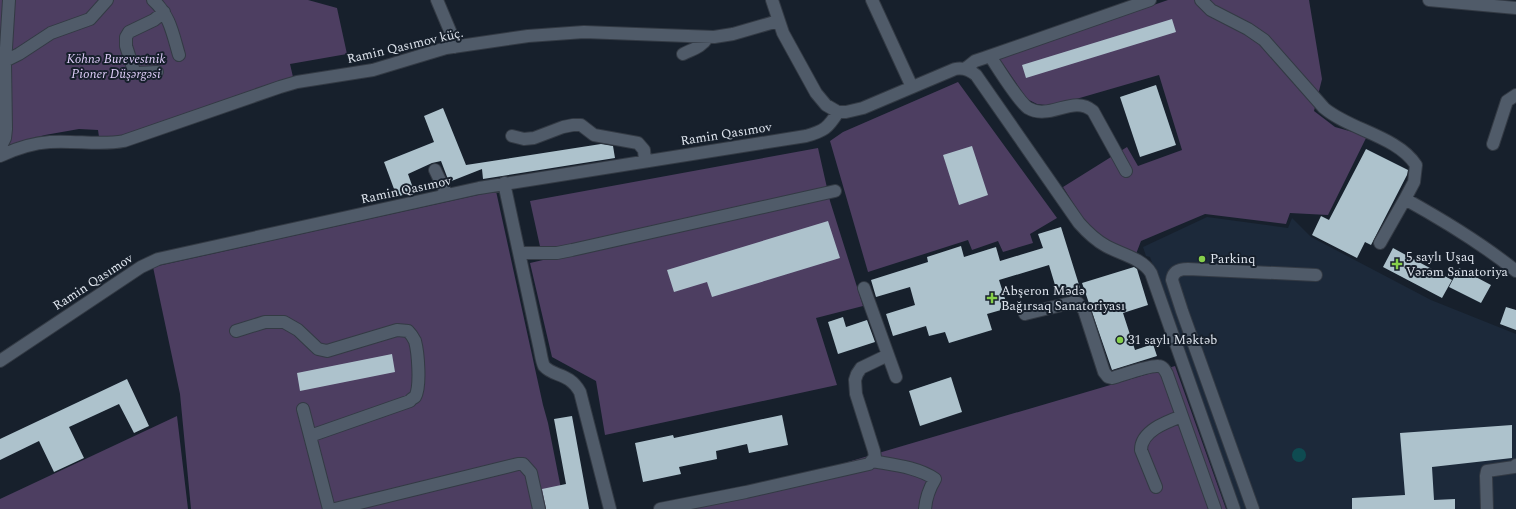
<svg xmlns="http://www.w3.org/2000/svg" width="1516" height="509" font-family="Spectral,serif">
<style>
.built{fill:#1c293a}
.green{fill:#4d3e61}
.water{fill:#0e4b51}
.building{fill:#adc2cc}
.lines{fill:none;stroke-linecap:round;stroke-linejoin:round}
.minor-casing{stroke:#333a44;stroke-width:14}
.minor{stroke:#505b69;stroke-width:12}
.poi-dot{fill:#86cf4b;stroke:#17202c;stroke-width:1.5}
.labels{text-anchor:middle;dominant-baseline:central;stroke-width:4;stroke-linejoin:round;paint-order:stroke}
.street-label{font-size:13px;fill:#dee4ed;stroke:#17202c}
.park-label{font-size:13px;font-style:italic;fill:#dfcdf9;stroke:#17202c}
.poi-label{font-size:13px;fill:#dee4ed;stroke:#17202c;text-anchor:start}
</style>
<rect width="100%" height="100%" fill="#17202c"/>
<path class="built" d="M 1207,217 L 1288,228 L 1292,218 L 1311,237 L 1431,300 L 1516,334 L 1516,509 L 1240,509 L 1150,257 L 1146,256 L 1143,247 Z"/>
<path class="green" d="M 0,0 L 308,0 L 337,8 L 347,54 L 290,64 L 293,77 L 121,136 L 99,137 L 98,130 L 79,129 L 45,135 L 11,145 L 0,134 Z
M 1168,0 L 1309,0 L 1322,79 L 1314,111 L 1335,127 L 1367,136 L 1328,215 L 1290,213 L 1286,224 L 1205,214 L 1141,241 L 1136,254 L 1099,236 L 1085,222 L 1063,187 L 1127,147 L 1138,166 L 1182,150 L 1159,75 L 1052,106 L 1037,104 L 1027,99 L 999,58 Z
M 958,82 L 1057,218 L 1030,234 L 1033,243 L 1003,252 L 998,241 L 972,250 L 968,240 L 868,272 L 830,141 L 843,132 Z
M 818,148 L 830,201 L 863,306 L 816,318 L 837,385 L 605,435 L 596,381 L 552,357 L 530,263 L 543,260 L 530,201 Z
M 496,191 L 543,405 L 548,423 L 565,509 L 191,509 L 180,394 L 153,267 Z
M 1175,366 L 1226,509 L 673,509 L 746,492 Z
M 177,416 L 188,509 L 0,509 L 0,499 Z"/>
<path class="water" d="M1292 455a7 7 0 1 1 14 0a7 7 0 1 1-14 0Z"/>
<path class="building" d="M 1172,19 L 1176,32 L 1026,78 L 1022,65 Z
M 1156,85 L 1176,145 L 1140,157 L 1120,97 Z
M 443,108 L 466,165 L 601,144 L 613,146 L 615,158 L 483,179 L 482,169 L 449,182 L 441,161 L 432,163 L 408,174 L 414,191 L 397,197 L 384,162 L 434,142 L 424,116 Z
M 972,146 L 988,195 L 959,205 L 943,155 Z
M 1366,149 L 1408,170 L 1407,175 L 1371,245 L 1365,242 L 1357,258 L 1312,235 L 1321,216 L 1329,220 Z
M 828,221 L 840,258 L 712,297 L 707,282 L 674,292 L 667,270 Z
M 1061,227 L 1080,288 L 1058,295 L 1049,265 L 999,280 L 1008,308 L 987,314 L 992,330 L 949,343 L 945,332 L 929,336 L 926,326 L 893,336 L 886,314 L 915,305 L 910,287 L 876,297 L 871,280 L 928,262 L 927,257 L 961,246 L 964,257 L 996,247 L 1000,261 L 1043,248 L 1038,234 Z
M 1393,248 L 1452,280 L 1442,298 L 1383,267 Z
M 1134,267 L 1137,269 L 1148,305 L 1123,313 L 1135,350 L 1153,344 L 1157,356 L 1112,370 L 1082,283 Z
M 1459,268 L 1491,285 L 1481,303 L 1449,287 Z
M 1506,307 L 1516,310 L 1516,330 L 1500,324 Z
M 843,317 L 846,327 L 867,320 L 875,342 L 838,354 L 828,322 Z
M 392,354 L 395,372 L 300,391 L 297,373 Z
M 951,377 L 962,412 L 920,426 L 909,391 Z
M 127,379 L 149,426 L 134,433 L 119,404 L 69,427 L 84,458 L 54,472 L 39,441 L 0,460 L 0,439 Z
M 782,415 L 788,445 L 749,453 L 747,444 L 716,451 L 717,459 L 679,467 L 681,474 L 643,482 L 635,443 L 673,435 L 674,438 Z
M 572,416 L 589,509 L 546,509 L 542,489 L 566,484 L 554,419 Z
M 1512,425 L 1512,458 L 1432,467 L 1434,500 L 1455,499 L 1455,509 L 1352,509 L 1352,498 L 1405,495 L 1400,433 Z"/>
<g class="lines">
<g class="minor-casing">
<path id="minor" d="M 153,0 C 170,15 173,35 179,55
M 437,0 L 453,38 L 455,47
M 772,0 L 783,33 L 816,93 L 826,105 L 838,112 L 846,112 L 863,108 L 955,69 C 964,67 970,70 976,75 L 1079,223 C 1087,232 1095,240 1106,246 C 1120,254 1142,258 1151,273 L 1234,509
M 872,0 L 912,87
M 1201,0 L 1211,10 L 1248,29 L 1264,40 L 1324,108 C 1350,130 1397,136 1416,165 L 1414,182 L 1405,199 C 1443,220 1481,243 1516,271
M 1429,0 L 1516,8
M 683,54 C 693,49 702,47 708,37
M 990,56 C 998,68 1018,101 1028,108 C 1050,121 1073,94 1093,111 L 1126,171
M 5,61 L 19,54 L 51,33 L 90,19 L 107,0
M 965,69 L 975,61 L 984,58 L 1150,0
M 157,72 L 138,73 L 134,71 L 126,46 L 126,37 L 129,32 L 154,20 L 164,12
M 512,136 L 524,139 L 534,138 L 563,127 L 573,125 L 581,125 L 594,135 L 638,143 L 644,150 L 645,161
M 2,144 L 5,138 L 6,129 L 5,64 L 9,0
M 1493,144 L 1507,101 L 1516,95
M 0,156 C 15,149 34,143 50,142 C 75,140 100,146 124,141 L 280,87 L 297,82 L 373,70 L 446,48 L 528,36 L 584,32 L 714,37 L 733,34 L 778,21
M 435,170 L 447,195
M 504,183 L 540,350 C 541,355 542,362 544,366 C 553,377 569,372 580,392 L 610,509
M 1380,243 L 1405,199
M 520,253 L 557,253 L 572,250 L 835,191
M 864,288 L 896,377
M 1025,314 L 1074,302 L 1078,303 L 1084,310 L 1104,372 L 1108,377 L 1112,378 C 1123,375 1149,365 1158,366 C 1163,366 1165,370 1167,374 L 1215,509
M 236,331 L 265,322 L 284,322 L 298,330 L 318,349 L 327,351 L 397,330 L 408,331 C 411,334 413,337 415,341 C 418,352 421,387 415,397 C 413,398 411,399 410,401 L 310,436
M 0,361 L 141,267 L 158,259 L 479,188 L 806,136 C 824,131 828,128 838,112
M 303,409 L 329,509
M 872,461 C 894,465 917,467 935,479 C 929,489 926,497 925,509
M 1156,487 L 1141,450 C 1141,431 1166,422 1182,416
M 335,509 L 518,464 L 523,464 L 531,473 L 539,509
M 660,509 L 746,492 L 869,464 L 875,457 L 874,451 L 856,394 L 855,380 L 857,374 L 861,368 L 888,355
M 1253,509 L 1182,311 L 1172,280 C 1173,271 1180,269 1188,269 L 1316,275
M 1487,509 L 1486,476 L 1487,471 L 1514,467 L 1516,465"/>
</g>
<use href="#minor" class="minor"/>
</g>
<g class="poi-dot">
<circle cx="1202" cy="259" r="4"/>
<path d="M1395 258h4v4h4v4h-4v4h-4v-4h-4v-4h4z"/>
<path d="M990 292h4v4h4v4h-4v4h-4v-4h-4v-4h4z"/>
<circle cx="1120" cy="340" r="4"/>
</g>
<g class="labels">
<g class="street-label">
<text transform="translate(405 46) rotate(-13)">Ramin Qasımov küç.</text>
<text transform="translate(726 134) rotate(-9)">Ramin Qasımov</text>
<text transform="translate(406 190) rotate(-12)">Ramin Qasımov</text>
<text transform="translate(93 282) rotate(-33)">Ramin Qasımov</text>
</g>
<g class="park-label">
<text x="116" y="59">Köhnə Burevestnik<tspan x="116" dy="15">Pioner Düşərgəsi</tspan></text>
</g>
<g class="poi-label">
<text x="1406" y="257">5 saylı Uşaq<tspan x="1406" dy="15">Vərəm Sanatoriya</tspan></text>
<text x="1210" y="259">Parkinq</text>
<text x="1001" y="291">Abşeron Mədə<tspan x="1001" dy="15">Bağırsaq Sanatoriyası</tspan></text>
<text x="1128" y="340">31 saylı Məktəb</text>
</g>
</g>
</svg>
